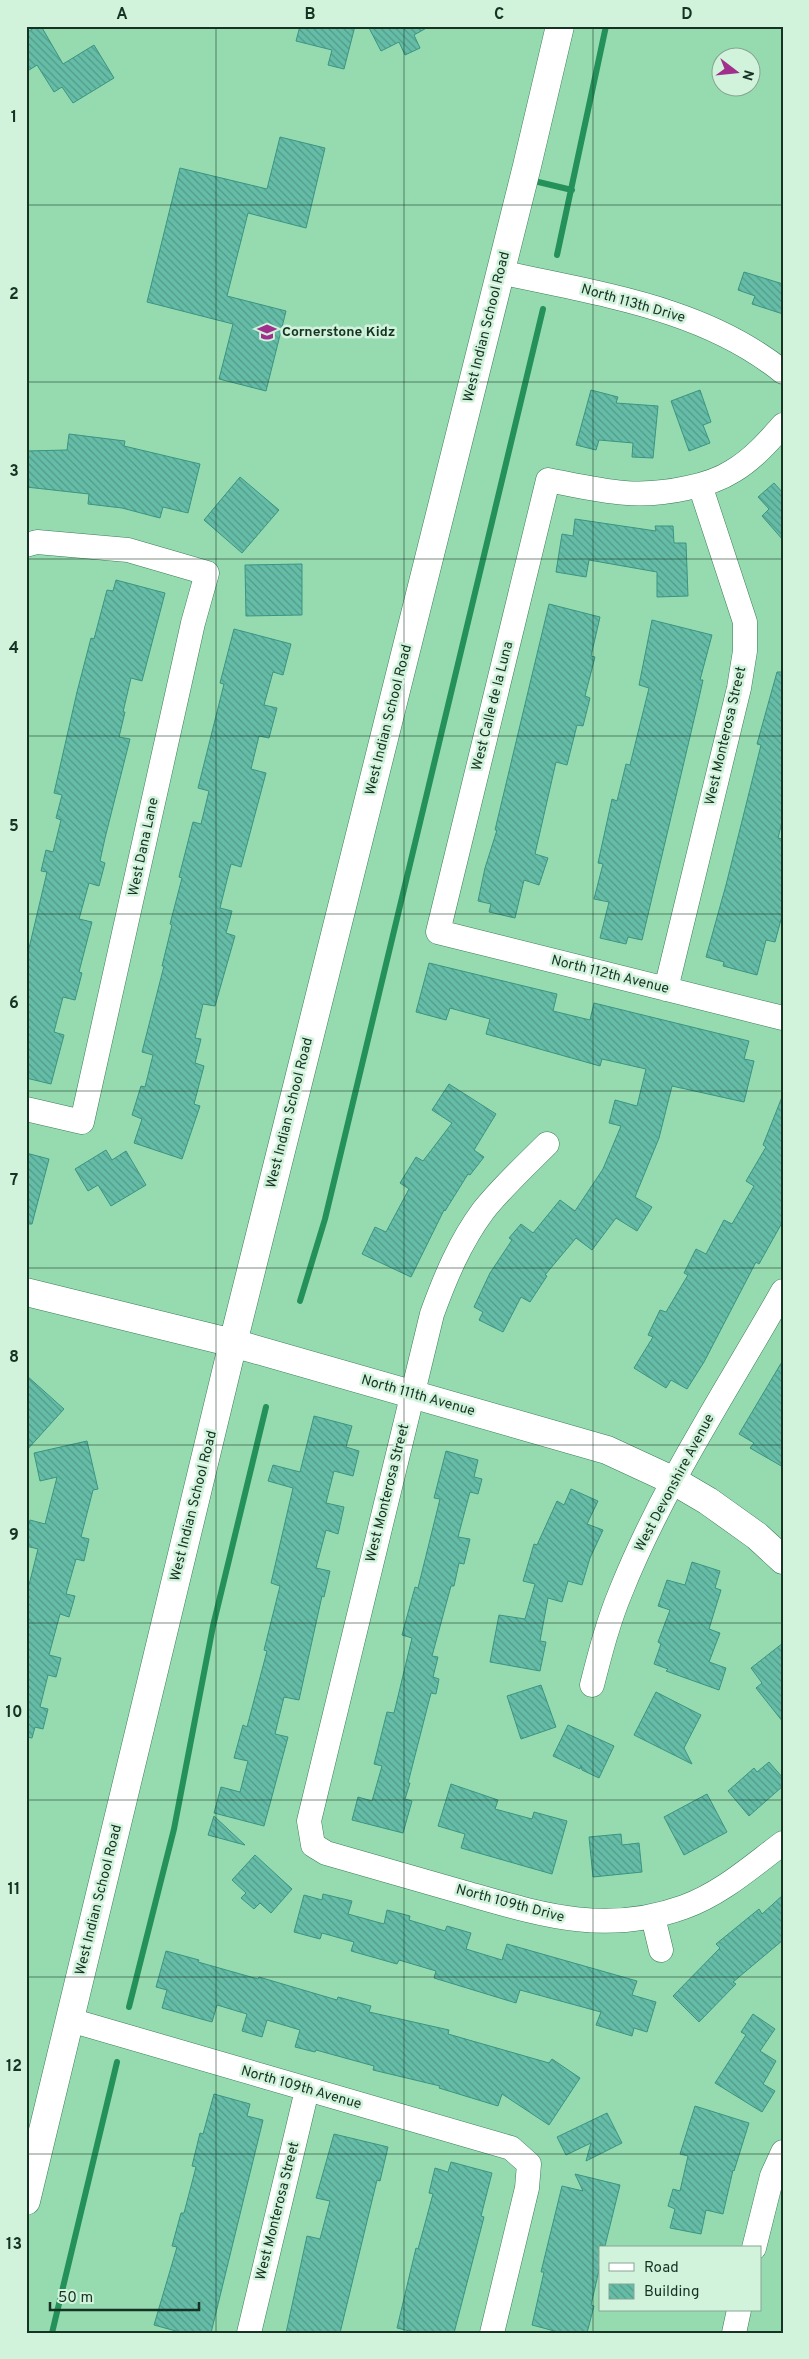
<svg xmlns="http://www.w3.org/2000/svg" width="809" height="2359" font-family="Overpass,sans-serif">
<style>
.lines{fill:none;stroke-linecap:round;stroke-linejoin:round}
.stream{stroke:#24905a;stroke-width:6}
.building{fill:url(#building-back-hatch);stroke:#3a9581}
.street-casing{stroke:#3a7d57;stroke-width:25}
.secondary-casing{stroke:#3a7d57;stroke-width:29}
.street{stroke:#fff;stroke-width:24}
.secondary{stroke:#fff;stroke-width:28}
.grid{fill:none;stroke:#163222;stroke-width:1;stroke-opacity:0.55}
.labels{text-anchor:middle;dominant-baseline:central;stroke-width:5;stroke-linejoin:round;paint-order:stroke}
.street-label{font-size:14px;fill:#163222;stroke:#d1f3dc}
.poi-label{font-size:14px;font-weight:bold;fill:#163222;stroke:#d1f3dc;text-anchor:start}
.neatline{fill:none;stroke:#163222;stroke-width:2}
.grid-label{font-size:16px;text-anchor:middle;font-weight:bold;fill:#163222}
</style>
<defs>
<pattern id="building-back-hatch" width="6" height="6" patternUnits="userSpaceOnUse" patternTransform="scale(1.25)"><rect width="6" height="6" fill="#65bda8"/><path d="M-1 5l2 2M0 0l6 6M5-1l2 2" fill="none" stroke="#529a88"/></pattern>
</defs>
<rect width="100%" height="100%" fill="#96dbb0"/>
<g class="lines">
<path class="stream" d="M 530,180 L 572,190
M 557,255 L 606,26
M 300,1301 L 325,1219 L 543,309
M 129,2007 L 174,1829 L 213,1626 L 266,1407
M 52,2333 L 117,2062"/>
</g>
<path class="building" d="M 37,26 L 41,26 L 63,64 L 94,45 L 114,78 L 73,103 L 62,87 L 54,92 L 37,65 L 26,72 L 26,33 Z
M 300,26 L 355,26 L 344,69 L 328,65 L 332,50 L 296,41 Z
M 368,26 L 430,26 L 414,35 L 420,48 L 405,55 L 399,42 L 381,51 Z
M 280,137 L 325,148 L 306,228 L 248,213 L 227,296 L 286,311 L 266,391 L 219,379 L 233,324 L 147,302 L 180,168 L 267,189 Z
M 744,272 L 783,284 L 783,314 L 752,304 L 755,296 L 738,290 Z
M 591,390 L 618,397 L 616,403 L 658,406 L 653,458 L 632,457 L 633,443 L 599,440 L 596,450 L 576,445 Z
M 700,390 L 711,422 L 703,425 L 710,443 L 689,451 L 671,401 Z
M 69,434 L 125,441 L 124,446 L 200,464 L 188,513 L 163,507 L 160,518 L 122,508 L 88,504 L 89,494 L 26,487 L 26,451 L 67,450 Z
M 240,477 L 279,510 L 242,553 L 204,520 Z
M 774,483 L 783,493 L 783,540 L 762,516 L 769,509 L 758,497 Z
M 575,519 L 656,531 L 655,526 L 673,526 L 674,543 L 686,543 L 688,596 L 657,597 L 657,572 L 589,560 L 586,577 L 556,572 L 562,534 L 573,536 Z
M 302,564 L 302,615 L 246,616 L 245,565 Z
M 116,580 L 165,593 L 142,681 L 131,678 L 123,712 L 125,712 L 119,737 L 130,739 L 105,838 L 100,861 L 105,863 L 99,886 L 89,883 L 79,919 L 92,922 L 79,972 L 82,973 L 75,1000 L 63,997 L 54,1032 L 64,1035 L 51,1084 L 26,1078 L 26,961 L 47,872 L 41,871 L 46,850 L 53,852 L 61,820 L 56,818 L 62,795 L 54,793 L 77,692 L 91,638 L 94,639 L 107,590 L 113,591 Z
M 549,604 L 600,617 L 591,656 L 595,657 L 585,696 L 590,698 L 583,726 L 577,725 L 567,765 L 556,762 L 535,854 L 548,858 L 539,885 L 524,880 L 515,918 L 489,912 L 491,904 L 478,901 L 485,868 L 497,830 L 495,830 Z
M 652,620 L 712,635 L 700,680 L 703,680 L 697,707 L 642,940 L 628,937 L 626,944 L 600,938 L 609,902 L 594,899 L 603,864 L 598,863 L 612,799 L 617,801 L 626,764 L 630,765 L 649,688 L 639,685 Z
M 234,629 L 291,644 L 283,675 L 273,672 L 264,705 L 277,708 L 269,738 L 259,736 L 251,769 L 266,773 L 241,867 L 231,864 L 220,908 L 232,911 L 226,933 L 235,936 L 215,1006 L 203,1004 L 195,1038 L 201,1039 L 195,1063 L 204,1066 L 194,1104 L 200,1106 L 182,1159 L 134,1143 L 142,1119 L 132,1115 L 141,1086 L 145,1087 L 153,1055 L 142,1052 L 164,966 L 162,966 L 172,925 L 170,924 L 182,878 L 179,877 L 193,822 L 201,824 L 209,791 L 198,788 L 224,684 L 220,683 Z
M 777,672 L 783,672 L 783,818 L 778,838 L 783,839 L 783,912 L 775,942 L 766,940 L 757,975 L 723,966 L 724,962 L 706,957 L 726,885 L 761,745 L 757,744 Z
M 429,963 L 557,994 L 553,1011 L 590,1020 L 594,1003 L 749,1041 L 744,1059 L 754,1061 L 744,1102 L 672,1086 L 659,1138 L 635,1197 L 652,1207 L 637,1231 L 616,1218 L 592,1250 L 576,1238 L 545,1275 L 547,1276 L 530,1302 L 521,1297 L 503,1332 L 479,1320 L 483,1312 L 474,1307 L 490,1273 L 512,1240 L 509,1238 L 521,1224 L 533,1233 L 560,1200 L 575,1211 L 603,1169 L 621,1126 L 609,1123 L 615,1100 L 637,1106 L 646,1069 L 602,1059 L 600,1066 L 486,1034 L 490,1019 L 450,1008 L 446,1020 L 416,1012 Z
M 449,1084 L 496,1114 L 474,1150 L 484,1157 L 470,1175 L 468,1174 L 445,1211 L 444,1210 L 411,1277 L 362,1254 L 375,1227 L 386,1232 L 409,1189 L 400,1183 L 416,1157 L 423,1161 L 452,1123 L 432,1110 Z
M 782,1097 L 783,1221 L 759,1264 L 756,1262 L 704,1362 L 687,1389 L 671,1380 L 666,1388 L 634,1368 L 653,1337 L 648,1335 L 660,1310 L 666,1312 L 688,1275 L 684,1273 L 696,1249 L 706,1254 L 724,1220 L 732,1224 L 754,1186 L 746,1181 L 766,1147 L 763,1145 Z
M 106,1150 L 112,1160 L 126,1151 L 146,1185 L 111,1206 L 98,1185 L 88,1191 L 75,1169 Z
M 26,1153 L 49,1159 L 32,1224 L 26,1224 Z
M 783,1360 L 783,1467 L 750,1448 L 754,1443 L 739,1434 Z
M 26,1375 L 64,1409 L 26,1451 Z
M 314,1416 L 352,1426 L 346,1447 L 359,1451 L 353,1476 L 334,1471 L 326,1503 L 344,1507 L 338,1534 L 326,1530 L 316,1568 L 330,1571 L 324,1597 L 322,1596 L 299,1700 L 284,1697 L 275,1734 L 288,1737 L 264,1826 L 214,1813 L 221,1787 L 240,1792 L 248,1761 L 234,1758 L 243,1725 L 247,1727 L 267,1651 L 264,1650 L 280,1586 L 271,1583 L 293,1488 L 268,1481 L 273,1465 L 300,1472 Z
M 87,1441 L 98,1489 L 93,1490 L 81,1537 L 89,1539 L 84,1561 L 76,1559 L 66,1594 L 75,1596 L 69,1617 L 60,1614 L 49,1655 L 61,1658 L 56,1677 L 48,1675 L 40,1707 L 48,1709 L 43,1729 L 35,1727 L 32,1738 L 26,1737 L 26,1585 L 29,1585 L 38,1549 L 26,1546 L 26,1535 L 30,1520 L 45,1524 L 57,1477 L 40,1481 L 34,1453 Z
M 446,1451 L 478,1460 L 474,1477 L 482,1479 L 478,1494 L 470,1492 L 458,1537 L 470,1539 L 464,1564 L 459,1563 L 454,1586 L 451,1586 L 432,1656 L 438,1657 L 433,1677 L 439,1679 L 436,1694 L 431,1693 L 408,1783 L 410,1783 L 405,1799 L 412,1801 L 403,1833 L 352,1820 L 358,1797 L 372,1801 L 382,1766 L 374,1764 L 387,1712 L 394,1713 L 412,1638 L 402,1635 L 415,1587 L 418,1588 L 440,1499 L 434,1498 Z
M 571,1489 L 598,1501 L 587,1524 L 603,1530 L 590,1558 L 582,1585 L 568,1581 L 562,1602 L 548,1598 L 540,1641 L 546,1642 L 540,1671 L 490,1662 L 499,1615 L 525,1619 L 535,1584 L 523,1581 L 534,1544 L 537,1545 L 557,1501 L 564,1505 Z
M 692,1562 L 720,1571 L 715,1588 L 721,1590 L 709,1629 L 720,1633 L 709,1662 L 726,1668 L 719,1690 L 666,1671 L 668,1669 L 654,1664 L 661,1644 L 658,1642 L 670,1610 L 658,1606 L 667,1580 L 685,1585 Z
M 783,1643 L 783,1722 L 756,1688 L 762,1683 L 751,1668 Z
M 541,1685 L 556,1727 L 521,1739 L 507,1696 Z
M 656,1692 L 701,1715 L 684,1748 L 692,1764 L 634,1735 Z
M 568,1725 L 614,1746 L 599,1778 L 582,1770 L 581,1765 L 580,1769 L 553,1756 Z
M 769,1762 L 783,1778 L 783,1786 L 749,1816 L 728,1791 L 754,1768 L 757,1772 Z
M 451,1784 L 498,1800 L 495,1809 L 532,1819 L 534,1812 L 567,1821 L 552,1874 L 461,1848 L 465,1834 L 438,1826 Z
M 707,1794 L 727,1832 L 684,1855 L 664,1817 Z
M 214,1816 L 245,1845 L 208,1835 Z
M 621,1834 L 622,1845 L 639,1843 L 642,1872 L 593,1877 L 589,1837 Z
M 255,1855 L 292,1889 L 271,1913 L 260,1903 L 254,1909 L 241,1898 L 246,1893 L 232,1880 Z
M 323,1894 L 352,1901 L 348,1914 L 384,1924 L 387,1910 L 410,1916 L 409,1920 L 445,1931 L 447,1926 L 471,1933 L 466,1949 L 502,1960 L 507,1944 L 637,1981 L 632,1995 L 656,2002 L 647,2032 L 634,2028 L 632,2036 L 596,2025 L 601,2012 L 520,1990 L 516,2003 L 434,1978 L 436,1971 L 399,1960 L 397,1964 L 351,1951 L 354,1942 L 322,1933 L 320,1939 L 294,1932 L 304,1895 L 322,1900 Z
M 783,1895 L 783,1940 L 733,1982 L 736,1984 L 699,2022 L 673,1996 L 720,1948 L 716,1944 L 759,1909 L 762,1914 Z
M 166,1951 L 199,1960 L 198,1962 L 258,1979 L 259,1977 L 337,2000 L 338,1997 L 371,2006 L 369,2012 L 449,2030 L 448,2034 L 549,2063 L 552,2059 L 580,2078 L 549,2125 L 502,2094 L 498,2106 L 439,2088 L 440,2086 L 373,2070 L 374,2066 L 316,2050 L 315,2052 L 295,2047 L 300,2030 L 267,2020 L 262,2037 L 242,2031 L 247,2014 L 217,2005 L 212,2022 L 162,2008 L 167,1990 L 156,1987 Z
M 753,2014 L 775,2029 L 760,2051 L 776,2061 L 763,2084 L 775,2091 L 762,2112 L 715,2083 L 746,2035 L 741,2032 Z
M 214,2094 L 250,2104 L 247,2116 L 263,2120 L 211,2333 L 183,2333 L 154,2325 L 177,2247 L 172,2246 L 181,2213 L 184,2213 L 196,2167 L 192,2166 L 200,2133 L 203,2134 Z
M 695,2106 L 749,2123 L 734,2171 L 733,2170 L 723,2214 L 706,2210 L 701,2234 L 670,2228 L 675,2209 L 668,2206 L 673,2189 L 680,2191 L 688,2156 L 680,2154 Z
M 607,2113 L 622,2143 L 586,2161 L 591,2143 L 566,2155 L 557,2137 Z
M 334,2134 L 388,2147 L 380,2181 L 377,2180 L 340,2333 L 286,2333 L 307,2236 L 320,2239 L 330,2201 L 316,2198 Z
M 451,2162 L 492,2173 L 481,2216 L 484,2217 L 454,2333 L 418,2333 L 397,2328 L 416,2248 L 418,2249 L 433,2194 L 429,2193 L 435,2168 L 448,2172 Z
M 575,2174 L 620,2185 L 605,2246 L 600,2245 L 600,2266 L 591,2305 L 594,2306 L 587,2333 L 562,2333 L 532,2325 L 544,2272 L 541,2272 L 562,2186 L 583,2191 Z"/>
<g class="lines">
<g class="street-casing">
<path id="street" d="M 500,272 C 597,294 703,307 783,372
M 783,425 C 768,442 753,459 733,471 C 719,480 702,485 687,488 C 634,500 599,490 548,480 L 438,932 L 783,1018
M 26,545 L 37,542 L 128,550 L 207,573 L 193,623 L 82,1122 L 26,1109
M 666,989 L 739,688 L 745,651 L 745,622 L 700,485
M 547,1144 C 525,1166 502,1187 483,1211 C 460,1242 445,1278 432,1314 L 309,1821 L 313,1845 L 326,1853 C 371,1866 416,1879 462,1892 C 539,1914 604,1936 684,1907 C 721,1894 752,1866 783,1843
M 592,1685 C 600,1654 608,1622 621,1591 C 663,1486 727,1390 783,1291
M 653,1917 L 661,1950
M 70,2020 L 511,2148 L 529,2164 L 527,2188 L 492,2333
M 754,2248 L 772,2176 L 783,2152
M 249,2333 L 307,2090
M 734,2333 L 739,2310"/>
</g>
<g class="secondary-casing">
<path id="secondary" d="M 26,1292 L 233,1343 L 607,1450 L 674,1481 L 708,1501 L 757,1536 L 783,1560
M 26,2201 L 233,1343 L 527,166 L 560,26"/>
</g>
<use href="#street" class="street"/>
<use href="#secondary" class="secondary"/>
</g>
<path class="grid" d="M 216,26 L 216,2333M 404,26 L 404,2333M 593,26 L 593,2333M 26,205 L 783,205M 26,382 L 783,382M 26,559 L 783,559M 26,736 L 783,736M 26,914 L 783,914M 26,1091 L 783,1091M 26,1268 L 783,1268M 26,1445 L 783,1445M 26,1623 L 783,1623M 26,1800 L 783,1800M 26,1977 L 783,1977M 26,2154 L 783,2154"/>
<defs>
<g id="school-bare" transform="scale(1.5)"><path d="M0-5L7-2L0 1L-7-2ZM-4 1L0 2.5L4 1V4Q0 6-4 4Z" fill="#a1308c" stroke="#d1f3dc" stroke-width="2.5" paint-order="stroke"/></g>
</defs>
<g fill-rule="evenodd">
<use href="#school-bare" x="267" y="332"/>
</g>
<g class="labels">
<g class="street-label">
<text transform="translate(633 304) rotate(16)">North 113th Drive</text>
<text transform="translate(487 327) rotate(-76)">West Indian School Road</text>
<text transform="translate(493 706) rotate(-76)">West Calle de la Luna</text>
<text transform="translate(389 720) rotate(-76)">West Indian School Road</text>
<text transform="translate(726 736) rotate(-77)">West Monterosa Street</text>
<text transform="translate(144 847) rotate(-78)">West Dana Lane</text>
<text transform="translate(610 975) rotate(14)">North 112th Avenue</text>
<text transform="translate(290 1113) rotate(-76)">West Indian School Road</text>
<text transform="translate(418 1396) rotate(16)">North 111th Avenue</text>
<text transform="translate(675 1483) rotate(-62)">West Devonshire Avenue</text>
<text transform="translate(388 1493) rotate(-76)">West Monterosa Street</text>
<text transform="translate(194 1506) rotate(-76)">West Indian School Road</text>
<text transform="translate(99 1900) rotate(-76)">West Indian School Road</text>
<text transform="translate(510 1904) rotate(15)">North 109th Drive</text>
<text transform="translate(301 2088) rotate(16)">North 109th Avenue</text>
<text transform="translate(278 2211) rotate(-76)">West Monterosa Street</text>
</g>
<g class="poi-label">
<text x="282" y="332">Cornerstone Kidz</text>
</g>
</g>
<rect width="809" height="2359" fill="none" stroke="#d1f3dc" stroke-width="55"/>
<rect x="599" y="2246" width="162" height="65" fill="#d1f3dc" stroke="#86a692"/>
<rect x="609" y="2263" width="25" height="8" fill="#ffffff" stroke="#86a692"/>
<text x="644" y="2272" font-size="15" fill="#163222">Road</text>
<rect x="609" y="2284" width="25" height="15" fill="url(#building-back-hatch)" stroke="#86a692"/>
<text x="644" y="2296" font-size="15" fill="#163222">Building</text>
<g transform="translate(736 72) rotate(106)"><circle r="24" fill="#d1f3dc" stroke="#86a692"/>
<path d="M0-4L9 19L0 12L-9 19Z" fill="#a1308c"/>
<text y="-8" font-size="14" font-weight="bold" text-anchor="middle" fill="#163222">N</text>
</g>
<path d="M50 2302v8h149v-8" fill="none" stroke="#163222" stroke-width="2.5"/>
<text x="58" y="2302" font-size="15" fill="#163222" stroke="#d1f3dc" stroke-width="4" paint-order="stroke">50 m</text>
<rect x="28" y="28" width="754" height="2304" class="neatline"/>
<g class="grid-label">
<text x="122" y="19">A</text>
<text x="310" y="19">B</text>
<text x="499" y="19">C</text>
<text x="687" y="19">D</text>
<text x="14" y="122">1</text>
<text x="14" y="299">2</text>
<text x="14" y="476">3</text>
<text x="14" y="653">4</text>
<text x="14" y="831">5</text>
<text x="14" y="1008">6</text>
<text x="14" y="1185">7</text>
<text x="14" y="1362">8</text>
<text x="14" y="1540">9</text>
<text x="14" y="1717">10</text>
<text x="14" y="1894">11</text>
<text x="14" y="2071">12</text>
<text x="14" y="2249">13</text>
</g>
</svg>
